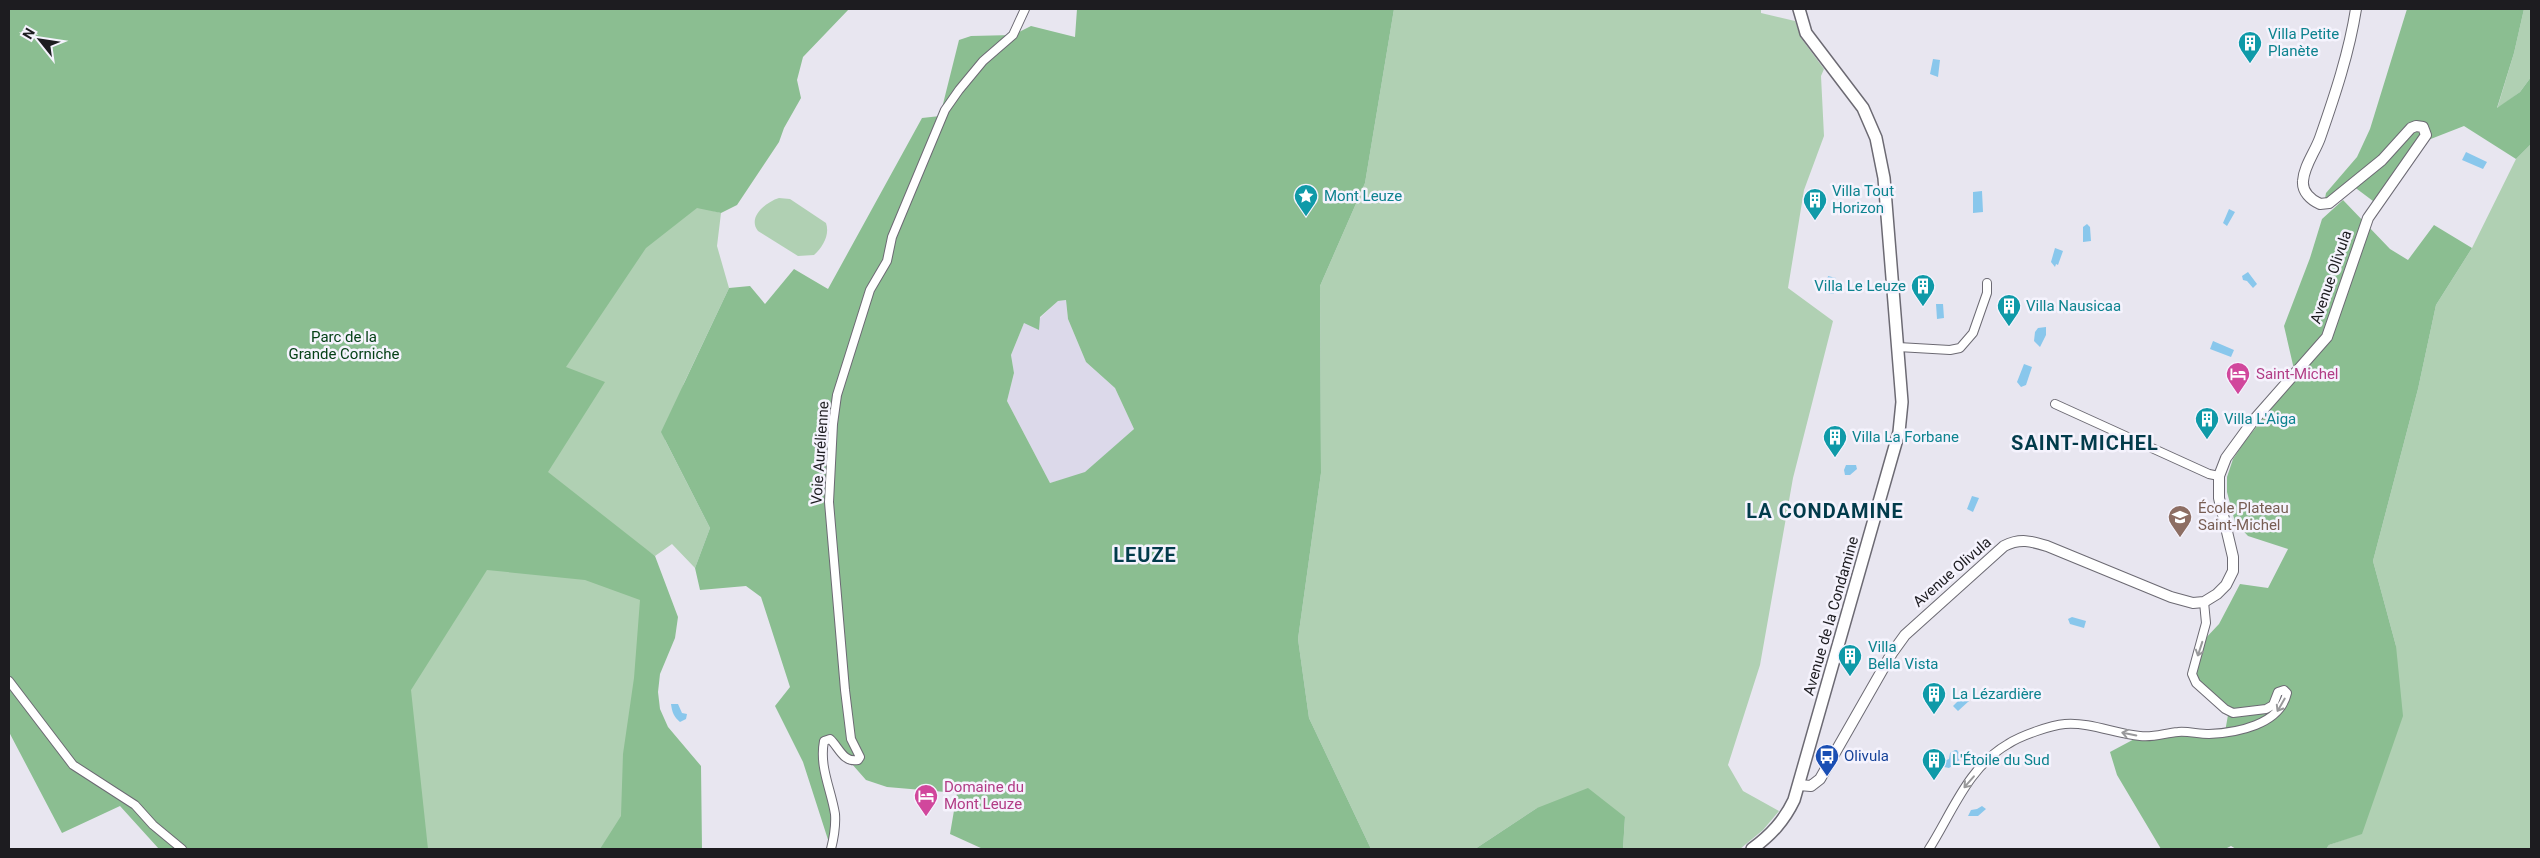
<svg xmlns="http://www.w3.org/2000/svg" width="2540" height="858" font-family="Roboto,sans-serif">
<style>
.built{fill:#dcd9ea}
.green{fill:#b0d0b3}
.forest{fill:#8bbe91;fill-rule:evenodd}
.water{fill:#89c7ec}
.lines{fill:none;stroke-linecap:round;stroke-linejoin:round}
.minor-casing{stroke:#6c6a73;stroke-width:10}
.tertiary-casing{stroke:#6c6a73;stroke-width:12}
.secondary-casing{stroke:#6c6a73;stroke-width:14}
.minor{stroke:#fff;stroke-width:8}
.tertiary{stroke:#fff;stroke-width:10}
.secondary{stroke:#fff;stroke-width:11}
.oneway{stroke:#99999b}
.labels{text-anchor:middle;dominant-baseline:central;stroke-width:5;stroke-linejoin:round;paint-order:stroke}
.culture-label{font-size:15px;fill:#0d838f;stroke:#f5f3fd;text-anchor:start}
.street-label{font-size:15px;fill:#1d1c20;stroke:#f5f3fd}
.park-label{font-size:15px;fill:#064117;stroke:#f5f3fd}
.hotel-label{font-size:15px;fill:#b23c85;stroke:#f5f3fd;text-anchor:start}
.education-label{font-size:15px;fill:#785e54;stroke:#f5f3fd;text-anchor:start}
.transit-label{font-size:15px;fill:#164399;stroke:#f5f3fd;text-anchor:start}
.district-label{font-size:20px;font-weight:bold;letter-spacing:1px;fill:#023b4b;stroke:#f5f3fd}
</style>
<rect width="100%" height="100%" fill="#e8e6f0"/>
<path class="built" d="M 1066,300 L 1068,319 L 1086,362 L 1115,388 L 1134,429 L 1085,473 L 1050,483 L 1007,401 L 1014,374 L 1011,355 L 1024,323 L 1040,318 L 1058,301 Z"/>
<path class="green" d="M 9,9 L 753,127 L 710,210 L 721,213 L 717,246 L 729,288 L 684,383 L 665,440 L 710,528 L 695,568 L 672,544 L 655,556 L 645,549 L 642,705 L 683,849 L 197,849 Z
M 1394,9 L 1761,9 L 1761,13 L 1795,21 L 1801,38 L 1824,69 L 1821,76 L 1824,136 L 1804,190 L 1788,288 L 1833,321 L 1793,478 L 1760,665 L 1728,765 L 1743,791 L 1779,811 L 1763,830 L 1740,849 L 1623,849 L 1625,817 L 1537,808 L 1475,849 L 1371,849 L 1309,718 L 1298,639 L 1321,473 L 1320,286 L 1365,183 Z
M 2524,9 L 2531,9 L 2531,77 L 2520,92 L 2497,109 L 2514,53 Z
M 2531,144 L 2531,849 L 2326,849 L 2329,845 L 2362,833 L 2396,646 L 2373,561 L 2418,389 L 2436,305 L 2472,248 L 2516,159 Z
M 779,198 L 790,199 L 826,223 C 830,235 823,247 814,255 L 798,256 L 758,231 C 747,217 766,202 779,198 Z"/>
<path class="forest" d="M 9,9 L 849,9 L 803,57 L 797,80 L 801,98 L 784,128 L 779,142 L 737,205 L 721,213 L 697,208 L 646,248 L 566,367 L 605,382 L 548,472 L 655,556 L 678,617 L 675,638 L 660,674 L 658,692 L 660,709 L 668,727 L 701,766 L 702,849 L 600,849 L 621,816 L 623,754 L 634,678 L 640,600 L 585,580 L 487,570 L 411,690 L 428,849 L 159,849 L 120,806 L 62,833 L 9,732 Z
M 1077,9 L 1394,9 L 1365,183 L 1320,286 L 1321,473 L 1298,639 L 1309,718 L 1371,849 L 983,849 L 950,834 L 957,793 L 887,787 L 866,780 L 830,739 L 823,749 L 834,813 L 831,849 L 803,762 L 775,706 L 790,687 L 761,597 L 746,586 L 700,590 L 695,568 L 710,528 L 661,432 L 729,288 L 750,286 L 765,304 L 794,269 L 828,289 L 922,118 L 940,116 L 959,40 L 971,36 L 1013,35 L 1031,26 L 1075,37 ZM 1066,300 L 1068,319 L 1086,362 L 1115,388 L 1134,429 L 1085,472 L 1050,483 L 1007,401 L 1014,373 L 1011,355 L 1024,323 L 1039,330 L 1040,317 L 1058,301 Z
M 2407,9 L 2524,9 L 2514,53 L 2497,108 L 2520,92 L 2531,77 L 2531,144 L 2516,159 L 2464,126 L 2423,142 L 2377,204 L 2353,186 L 2324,204 L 2326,193 L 2357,157 L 2370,129 Z
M 2343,200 L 2390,249 L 2408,260 L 2434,225 L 2472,248 L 2436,305 L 2418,389 L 2373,561 L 2396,646 L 2403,716 L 2362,834 L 2329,845 L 2326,849 L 2236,849 L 2231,846 L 2225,849 L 2161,849 L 2117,775 L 2110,752 L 2140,736 L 2225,732 L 2228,715 L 2196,683 L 2192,674 L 2203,641 L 2219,624 L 2240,584 L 2268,588 L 2288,549 L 2248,536 L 2235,522 L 2227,492 L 2227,477 L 2233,459 L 2245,441 L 2296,378 L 2284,326 L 2310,258 L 2322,219 Z
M 1588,788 L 1625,817 L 1623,849 L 1475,849 L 1537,808 Z"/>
<path class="water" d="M 1933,59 L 1940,60 L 1938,77 L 1930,74 Z
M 2466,152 L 2487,162 L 2483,169 L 2462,160 Z
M 1982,191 L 1983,212 L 1973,213 L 1973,192 Z
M 2229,209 L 2235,212 L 2227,226 L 2223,223 Z
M 2087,224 L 2090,227 L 2091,241 L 2083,242 L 2083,227 Z
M 2055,248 L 2063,251 L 2058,265 L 2056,264 L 2055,267 L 2051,262 Z
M 2248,272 L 2257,284 L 2253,288 L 2247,281 L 2243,280 L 2242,276 Z
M 1828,276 L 1836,278 L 1834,294 L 1825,293 Z
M 1936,304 L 1943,304 L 1944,318 L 1937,319 Z
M 2046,327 L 2046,335 L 2040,347 L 2034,341 L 2035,332 L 2038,328 Z
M 2213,341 L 2234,350 L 2231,357 L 2210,349 Z
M 2024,364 L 2032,367 L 2026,385 L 2021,387 L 2017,382 Z
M 1846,465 L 1856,465 L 1857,469 L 1850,475 L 1845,475 L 1844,470 Z
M 1972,496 L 1979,498 L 1973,512 L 1967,509 Z
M 2072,617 L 2086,621 L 2084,628 L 2070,624 L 2068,619 Z
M 1964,695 L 1969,701 L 1958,711 L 1953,706 Z
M 671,704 L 678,704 L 682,713 L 687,714 L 686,719 L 680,722 C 674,717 672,712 671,704 Z
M 1955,750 L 1957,750 L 1962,758 L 1949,768 L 1944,767 L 1944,761 L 1949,759 L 1950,753 Z
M 1982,806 L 1986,809 L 1978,816 L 1968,816 L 1971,810 L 1977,809 Z"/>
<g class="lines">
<g class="minor-casing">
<path id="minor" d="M 1898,347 L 1950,350 L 1960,348 L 1973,333 L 1987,293 L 1987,283
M 2055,404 L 2209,474 L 2219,476
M 9,681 L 73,765 L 135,805 L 153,825 L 182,849
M 831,849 C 834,837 836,827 835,814 C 831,789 819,767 824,741 L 830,739 C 839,747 843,763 858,760 L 860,757 L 851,739 L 845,690 L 829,502 L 833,424 L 837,395 L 870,290 L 887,261 L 892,237 L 945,110 L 959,90 L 983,61 L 1013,35 L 1025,9
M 1929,849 C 1952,813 1968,767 2008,744 C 2020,736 2051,725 2065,724 C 2090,722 2116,734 2140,736 C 2153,738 2165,733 2178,732 C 2188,731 2198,734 2209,734 C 2236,733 2280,725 2287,693 L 2284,690 L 2278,692 L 2273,705 L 2266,709 L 2233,713 L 2225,709 L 2196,683 L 2192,674 L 2206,623 L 2204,602"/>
</g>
<g class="tertiary-casing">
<path id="tertiary" d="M 1799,785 L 1811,786 L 1820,779 L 1892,653 L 1905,635 L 2004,546 C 2020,538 2031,541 2047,546 L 2171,597 L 2193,603 L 2204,602 L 2217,594 L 2226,585 L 2233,571 L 2233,557 L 2219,498 L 2219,476 L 2226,458 L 2253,421 L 2327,337 L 2368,218 L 2426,135 L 2423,127 L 2416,126 L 2411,128 L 2382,160 L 2329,203 L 2320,204 C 2311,200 2302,192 2303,181 C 2304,166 2315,152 2320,138 C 2335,95 2349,53 2356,9"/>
</g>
<g class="secondary-casing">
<path id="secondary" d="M 1752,849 C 1771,835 1784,821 1794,800 L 1899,432 L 1902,402 L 1884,178 L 1876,138 L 1863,108 L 1806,33 L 1799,9"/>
</g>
<use href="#minor" class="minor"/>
<use href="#tertiary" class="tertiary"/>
<use href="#secondary" class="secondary"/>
</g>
<defs><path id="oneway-shaft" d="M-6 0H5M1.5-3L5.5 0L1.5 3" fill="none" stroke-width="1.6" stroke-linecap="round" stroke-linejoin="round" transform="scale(1.25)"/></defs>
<g class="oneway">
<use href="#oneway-shaft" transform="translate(2200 649) rotate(108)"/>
<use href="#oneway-shaft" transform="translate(2281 705) rotate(120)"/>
<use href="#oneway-shaft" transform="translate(2129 734) rotate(-169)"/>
<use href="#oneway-shaft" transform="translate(1969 782) rotate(131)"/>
</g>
<defs>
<g id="building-pin" transform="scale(1.25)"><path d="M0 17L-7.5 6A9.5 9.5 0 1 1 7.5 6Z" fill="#0f9aa8" stroke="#f5f3fd"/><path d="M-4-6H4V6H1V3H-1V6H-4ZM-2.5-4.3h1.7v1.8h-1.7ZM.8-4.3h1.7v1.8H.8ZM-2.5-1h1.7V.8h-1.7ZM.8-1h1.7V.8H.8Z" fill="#fff"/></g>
<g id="sight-pin" transform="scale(1.25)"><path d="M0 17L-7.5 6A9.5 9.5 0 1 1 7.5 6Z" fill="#0f9aa8" stroke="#f5f3fd"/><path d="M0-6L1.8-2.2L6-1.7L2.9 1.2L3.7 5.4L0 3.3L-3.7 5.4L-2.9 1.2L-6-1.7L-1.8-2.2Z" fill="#fff"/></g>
<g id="hotel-pin" transform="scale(1.25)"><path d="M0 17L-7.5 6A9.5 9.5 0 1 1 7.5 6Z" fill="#d1479c" stroke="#f5f3fd"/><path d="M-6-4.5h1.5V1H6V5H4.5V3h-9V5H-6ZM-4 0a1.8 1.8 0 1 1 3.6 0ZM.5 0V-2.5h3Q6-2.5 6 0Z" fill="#fff"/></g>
<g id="school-pin" transform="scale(1.25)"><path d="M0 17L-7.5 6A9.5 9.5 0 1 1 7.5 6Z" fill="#8d6e63" stroke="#f5f3fd"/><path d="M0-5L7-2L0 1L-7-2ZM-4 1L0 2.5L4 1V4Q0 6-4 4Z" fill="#fff"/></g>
<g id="bus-pin" transform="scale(1.25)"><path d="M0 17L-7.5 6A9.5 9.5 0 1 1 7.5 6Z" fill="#1a4fb4" stroke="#f5f3fd"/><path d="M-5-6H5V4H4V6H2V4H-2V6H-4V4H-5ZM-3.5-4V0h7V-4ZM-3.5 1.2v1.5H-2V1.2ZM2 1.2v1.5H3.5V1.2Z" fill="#fff"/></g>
</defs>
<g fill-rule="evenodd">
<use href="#building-pin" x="2250" y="43"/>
<use href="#sight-pin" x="1306" y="196"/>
<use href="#building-pin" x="1815" y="200"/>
<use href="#building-pin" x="1923" y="286"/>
<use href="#building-pin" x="2009" y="306"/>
<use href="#hotel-pin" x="2238" y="374"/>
<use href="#building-pin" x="2207" y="419"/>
<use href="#building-pin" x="1835" y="437"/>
<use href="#school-pin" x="2180" y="517"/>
<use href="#building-pin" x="1850" y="656"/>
<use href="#building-pin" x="1934" y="694"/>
<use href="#bus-pin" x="1827" y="756"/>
<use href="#building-pin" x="1934" y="760"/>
<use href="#hotel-pin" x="926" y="796"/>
</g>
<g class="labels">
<g class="culture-label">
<text x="2268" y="34">Villa Petite<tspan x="2268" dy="17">Planète</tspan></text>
<text x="1832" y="191">Villa Tout<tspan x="1832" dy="17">Horizon</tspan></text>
<text x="1324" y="196">Mont Leuze</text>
<text x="1906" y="286" text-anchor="end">Villa Le Leuze</text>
<text x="2026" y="306">Villa Nausicaa</text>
<text x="2224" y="419">Villa L'Aiga</text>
<text x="1852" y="437">Villa La Forbane</text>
<text x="1868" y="647">Villa<tspan x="1868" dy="17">Bella Vista</tspan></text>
<text x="1952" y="694">La Lézardière</text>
<text x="1952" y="760">L'Étoile du Sud</text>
</g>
<g class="street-label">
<text transform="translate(2331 277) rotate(-71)">Avenue Olivula</text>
<text transform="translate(820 453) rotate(-86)">Voie Aurélienne</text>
<text transform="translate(1952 572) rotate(-41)">Avenue Olivula</text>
<text transform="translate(1831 616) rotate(-74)">Avenue de la Condamine</text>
</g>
<g class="park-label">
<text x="344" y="337">Parc de la<tspan x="344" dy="17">Grande Corniche</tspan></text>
</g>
<g class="hotel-label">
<text x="2256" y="374">Saint-Michel</text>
<text x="944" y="787">Domaine du<tspan x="944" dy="17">Mont Leuze</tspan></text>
</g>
<g class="education-label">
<text x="2198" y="508">École Plateau<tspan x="2198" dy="17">Saint-Michel</tspan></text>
</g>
<g class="transit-label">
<text x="1844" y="756">Olivula</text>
</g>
<g class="district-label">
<text x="2085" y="443">SAINT-MICHEL</text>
<text x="1825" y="511">LA CONDAMINE</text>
<text x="1145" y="555">LEUZE</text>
</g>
</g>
<rect width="2540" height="858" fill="none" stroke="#1d1c20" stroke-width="20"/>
<g transform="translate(40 40) rotate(300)" stroke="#f5f3fd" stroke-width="4" paint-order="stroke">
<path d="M0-4L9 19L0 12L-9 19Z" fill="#1d1c20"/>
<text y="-8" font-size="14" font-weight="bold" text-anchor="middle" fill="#1d1c20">N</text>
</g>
</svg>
